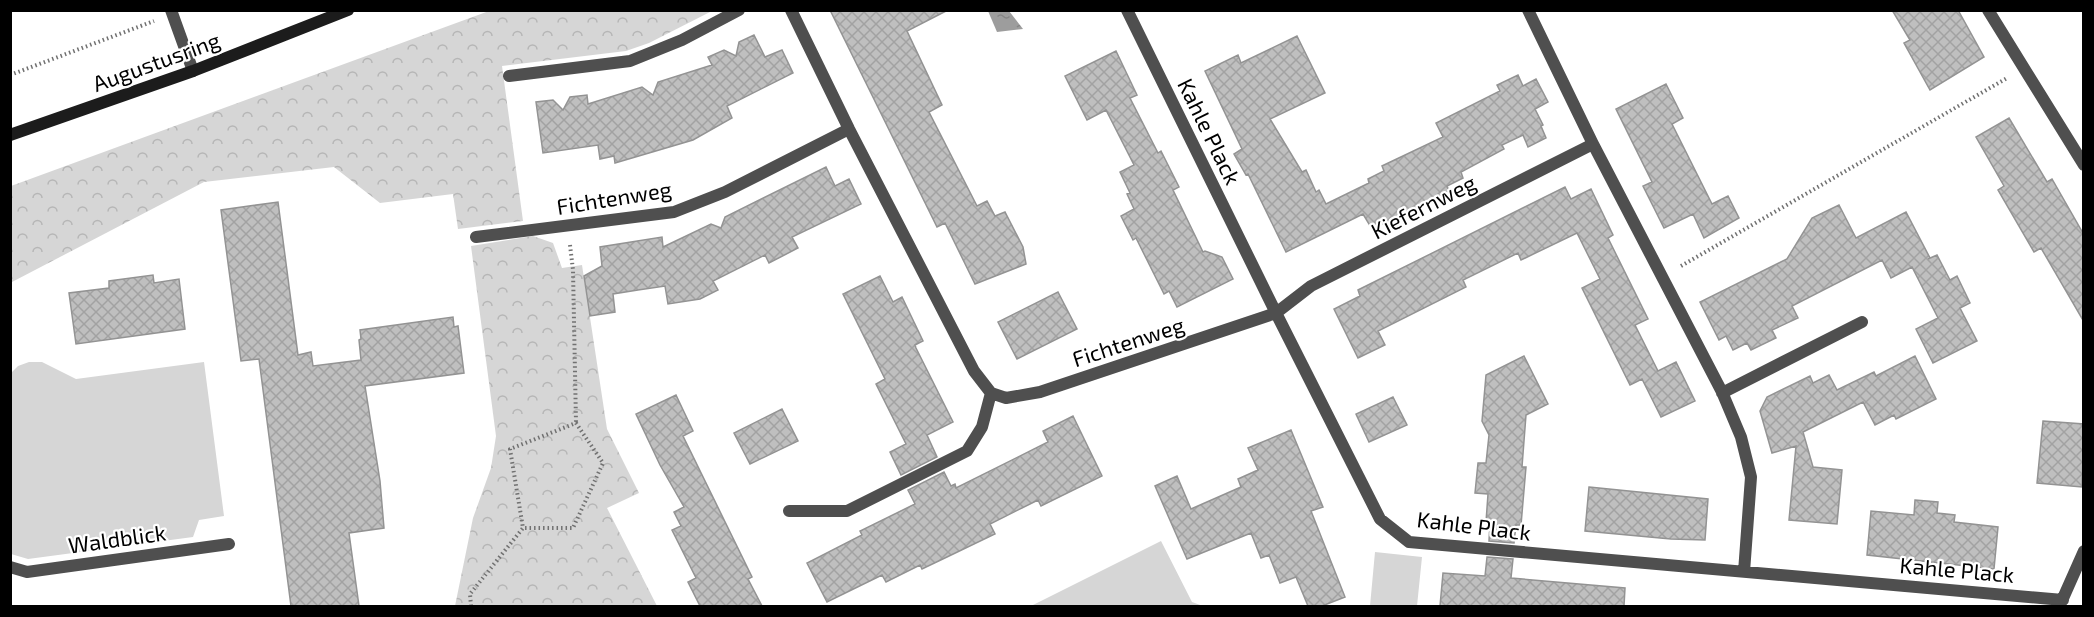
<svg xmlns="http://www.w3.org/2000/svg" width="2094" height="617" font-family="'Exo 2',sans-serif">
<style>
.grass{fill:#d6d6d6}
.forest{fill:url(#forest-crowns)}
.water{fill:url(#water-ripples)}
.building{fill:url(#building-cross-hatch);stroke:#939393;stroke-width:1.5}
.lines{fill:none;stroke-linecap:round;stroke-linejoin:round}
.path{stroke:#717171;stroke-width:4;stroke-dasharray:1.5 3;stroke-linecap:butt}
.minor{stroke:#4f4f4f;stroke-width:12}
.tertiary{stroke:#4f4f4f;stroke-width:12}
.secondary{stroke:#1c1c1c;stroke-width:12}
.labels{text-anchor:middle;dominant-baseline:central;stroke-width:4.5;stroke-linejoin:round;paint-order:stroke}
.street-label{font-size:22px;fill:#000;stroke:#fff}
</style>
<defs>
<pattern id="forest-crowns" width="20" height="18" patternUnits="userSpaceOnUse" patternTransform="scale(1.5)"><rect width="20" height="18" fill="#d6d6d6"/><path d="M2 6a3 3 0 1 1 6 0M12 15a3 3 0 1 1 6 0" fill="none" stroke="#b6b6b6"/></pattern>
<pattern id="water-ripples" width="26" height="14" patternUnits="userSpaceOnUse" patternTransform="scale(1.5)"><rect width="26" height="14" fill="#9d9d9d"/><path d="M2 4q2-2 4 0t4 0M15 11q2-2 4 0t4 0" fill="none" stroke="#858585"/></pattern>
<pattern id="building-cross-hatch" width="8" height="8" patternUnits="userSpaceOnUse" patternTransform="scale(1.5)"><rect width="8" height="8" fill="#bfbfbf"/><path d="M0 0l8 8M0 8l8-8" fill="none" stroke="#a2a2a2"/></pattern>
</defs>
<rect width="100%" height="100%" fill="#fff"/>
<path class="grass" d="M 29,362 L 42,362 L 76,379 L 204,362 L 224,516 L 199,520 L 193,537 L 28,559 L 11,554 L 11,373 L 18,366 Z
M 1161,541 L 1192,602 L 1203,606 L 1031,606 Z
M 1375,552 L 1422,557 L 1417,606 L 1370,606 Z"/>
<path class="forest" d="M 489,11 L 712,11 L 649,43 L 626,51 L 502,66 L 523,221 L 458,229 L 453,194 L 380,203 L 334,167 L 204,182 L 12,282 L 11,286 L 11,186 Z
M 533,236 L 553,243 L 562,268 L 582,265 L 607,429 L 639,493 L 607,508 L 657,606 L 455,606 L 473,518 L 491,468 L 496,436 L 471,246 Z"/>
<path class="water" d="M 988,11 L 1009,11 L 1023,29 L 997,32 Z"/>
<path class="building" d="M 830,10 L 948,10 L 907,31 L 942,105 L 929,112 L 977,206 L 987,201 L 995,216 L 1005,212 L 1023,247 L 1026,264 L 975,284 L 945,223 L 937,227 Z
M 1892,10 L 1958,10 L 1984,57 L 1930,90 L 1904,43 L 1910,40 Z
M 754,35 L 765,57 L 782,50 L 793,73 L 727,106 L 732,118 L 693,140 L 615,163 L 614,156 L 600,159 L 598,145 L 543,153 L 536,102 L 553,100 L 563,110 L 570,97 L 587,95 L 588,104 L 642,87 L 653,95 L 658,82 L 712,65 L 708,57 L 724,50 L 736,56 L 739,42 Z
M 1297,36 L 1325,93 L 1270,119 L 1302,172 L 1306,170 L 1316,192 L 1319,190 L 1326,204 L 1369,183 L 1368,179 L 1384,171 L 1382,166 L 1443,137 L 1436,123 L 1500,91 L 1497,85 L 1518,75 L 1523,86 L 1536,79 L 1548,102 L 1535,109 L 1543,125 L 1541,126 L 1546,138 L 1528,147 L 1523,135 L 1502,145 L 1504,149 L 1461,172 L 1463,178 L 1447,186 L 1449,191 L 1372,229 L 1363,214 L 1286,252 L 1248,174 L 1246,175 L 1234,154 L 1242,149 L 1205,71 L 1238,55 L 1241,63 Z
M 1116,51 L 1137,95 L 1130,98 L 1158,153 L 1161,151 L 1179,187 L 1173,190 L 1203,252 L 1205,251 L 1222,257 L 1233,279 L 1177,307 L 1169,291 L 1164,294 L 1136,238 L 1133,240 L 1121,216 L 1134,209 L 1127,194 L 1130,193 L 1120,172 L 1134,165 L 1106,110 L 1087,120 L 1065,76 Z
M 1666,84 L 1683,118 L 1672,124 L 1712,204 L 1728,196 L 1739,218 L 1704,238 L 1693,214 L 1664,228 L 1643,186 L 1652,182 L 1616,109 Z
M 2009,118 L 2047,182 L 2052,179 L 2084,235 L 2084,322 L 2041,248 L 2034,252 L 1998,190 L 2004,186 L 1976,137 Z
M 826,167 L 835,186 L 849,179 L 861,204 L 792,237 L 798,248 L 769,263 L 765,255 L 713,281 L 718,290 L 700,299 L 668,304 L 665,286 L 638,290 L 613,294 L 615,312 L 590,316 L 584,276 L 602,266 L 600,247 L 662,237 L 663,247 L 711,224 L 721,228 L 725,217 Z
M 1565,187 L 1571,199 L 1591,189 L 1613,235 L 1608,238 L 1648,319 L 1635,325 L 1658,371 L 1676,362 L 1695,401 L 1661,417 L 1642,379 L 1630,385 L 1582,288 L 1600,279 L 1577,233 L 1521,260 L 1518,253 L 1463,280 L 1466,287 L 1378,331 L 1385,345 L 1358,358 L 1334,309 L 1360,296 L 1358,290 Z
M 278,202 L 298,355 L 311,352 L 313,366 L 361,360 L 359,340 L 361,339 L 360,330 L 453,317 L 454,327 L 458,326 L 464,373 L 365,386 L 380,481 L 384,528 L 349,533 L 359,606 L 291,606 L 259,359 L 241,361 L 221,210 Z
M 1839,205 L 1856,238 L 1906,212 L 1930,258 L 1928,259 L 1937,255 L 1950,280 L 1957,276 L 1970,303 L 1960,308 L 1977,341 L 1933,363 L 1916,329 L 1938,318 L 1912,267 L 1891,278 L 1882,260 L 1792,306 L 1798,318 L 1772,330 L 1776,338 L 1751,350 L 1747,343 L 1733,350 L 1726,336 L 1719,340 L 1700,302 L 1787,259 L 1812,218 Z
M 153,275 L 154,283 L 179,279 L 185,329 L 76,344 L 69,293 L 109,288 L 109,281 Z
M 880,276 L 893,302 L 902,297 L 923,341 L 915,345 L 916,348 L 953,422 L 927,435 L 937,457 L 901,475 L 890,452 L 906,444 L 876,384 L 885,379 L 843,294 Z
M 1058,292 L 1077,329 L 1017,359 L 998,322 Z
M 1524,356 L 1548,404 L 1526,415 L 1522,467 L 1526,467 L 1521,525 L 1516,525 L 1514,543 L 1489,541 L 1490,522 L 1486,522 L 1488,494 L 1475,493 L 1478,463 L 1486,463 L 1489,435 L 1482,421 L 1486,375 Z
M 1915,356 L 1936,399 L 1896,419 L 1894,415 L 1875,425 L 1863,402 L 1803,432 L 1813,467 L 1842,470 L 1837,524 L 1789,520 L 1796,446 L 1772,453 L 1760,411 L 1767,397 L 1810,376 L 1813,383 L 1829,375 L 1837,390 L 1874,372 L 1876,376 Z
M 676,395 L 693,431 L 683,436 L 752,577 L 748,579 L 762,606 L 700,606 L 688,582 L 696,578 L 672,530 L 681,526 L 674,512 L 684,507 L 660,465 L 636,414 Z
M 1393,397 L 1407,425 L 1369,442 L 1356,414 Z
M 782,409 L 798,441 L 750,464 L 734,433 Z
M 1073,416 L 1102,476 L 1041,506 L 1038,500 L 990,524 L 995,534 L 947,557 L 922,569 L 920,565 L 886,582 L 882,575 L 827,602 L 807,563 L 862,535 L 860,531 L 915,504 L 908,490 L 944,472 L 951,486 L 955,484 L 956,488 L 1048,442 L 1043,431 Z
M 2043,421 L 2084,424 L 2082,487 L 2037,483 Z
M 1291,430 L 1323,507 L 1311,511 L 1345,597 L 1322,606 L 1308,606 L 1296,577 L 1280,583 L 1269,555 L 1261,558 L 1251,533 L 1187,559 L 1155,486 L 1177,476 L 1191,509 L 1241,487 L 1238,479 L 1258,470 L 1248,448 Z
M 1589,487 L 1708,499 L 1705,540 L 1671,539 L 1585,531 Z
M 1915,500 L 1938,502 L 1937,513 L 1955,515 L 1954,522 L 1998,527 L 1994,569 L 1867,555 L 1871,511 L 1914,515 Z
M 1487,557 L 1513,559 L 1511,578 L 1625,588 L 1624,606 L 1440,606 L 1443,573 L 1485,576 Z"/>
<g class="lines">
<path class="path" d="M 10,75 L 154,21
M 570,245 L 573,270 L 576,423
M 1681,266 L 2007,78
M 471,606 L 470,594 L 523,528 L 510,449 L 576,423 L 603,463 L 573,528 L 523,528"/>
<path class="minor" d="M 791,10 L 849,129 L 974,371 L 991,393 L 1006,398 L 1040,392 L 1276,313 L 1311,286 L 1593,144
M 1127,10 L 1276,313 L 1380,519 L 1409,542 L 2063,600
M 1528,10 L 1593,144 L 1722,392 L 1741,437 L 1751,477 L 1744,572
M 1988,10 L 2084,165
M 509,76 L 630,61 L 682,40 L 739,10
M 476,237 L 674,212 L 725,192 L 849,129
M 1722,393 L 1862,322
M 789,511 L 847,511 L 967,451 L 982,427 L 991,393
M 10,567 L 27,572 L 229,544
M 2060,605 L 2084,551"/>
<path class="tertiary" d="M 171,10 L 193,71"/>
<path class="secondary" d="M 10,135 L 193,71 L 348,10"/>
</g>
<g class="labels">
<g class="street-label">
<text transform="translate(156 61) rotate(-20)">Augustusring</text>
<text transform="translate(1210 131) rotate(64)">Kahle Plack</text>
<text transform="translate(614 197) rotate(-9)">Fichtenweg</text>
<text transform="translate(1423 206) rotate(-27)">Kiefernweg</text>
<text transform="translate(1128 341) rotate(-18)">Fichtenweg</text>
<text transform="translate(1474 525) rotate(7)">Kahle Plack</text>
<text transform="translate(117 538) rotate(-8)">Waldblick</text>
<text transform="translate(1957 569) rotate(5)">Kahle Plack</text>
</g>
</g>
<rect width="2094" height="617" fill="none" stroke="#000000" stroke-width="24"/>
</svg>
